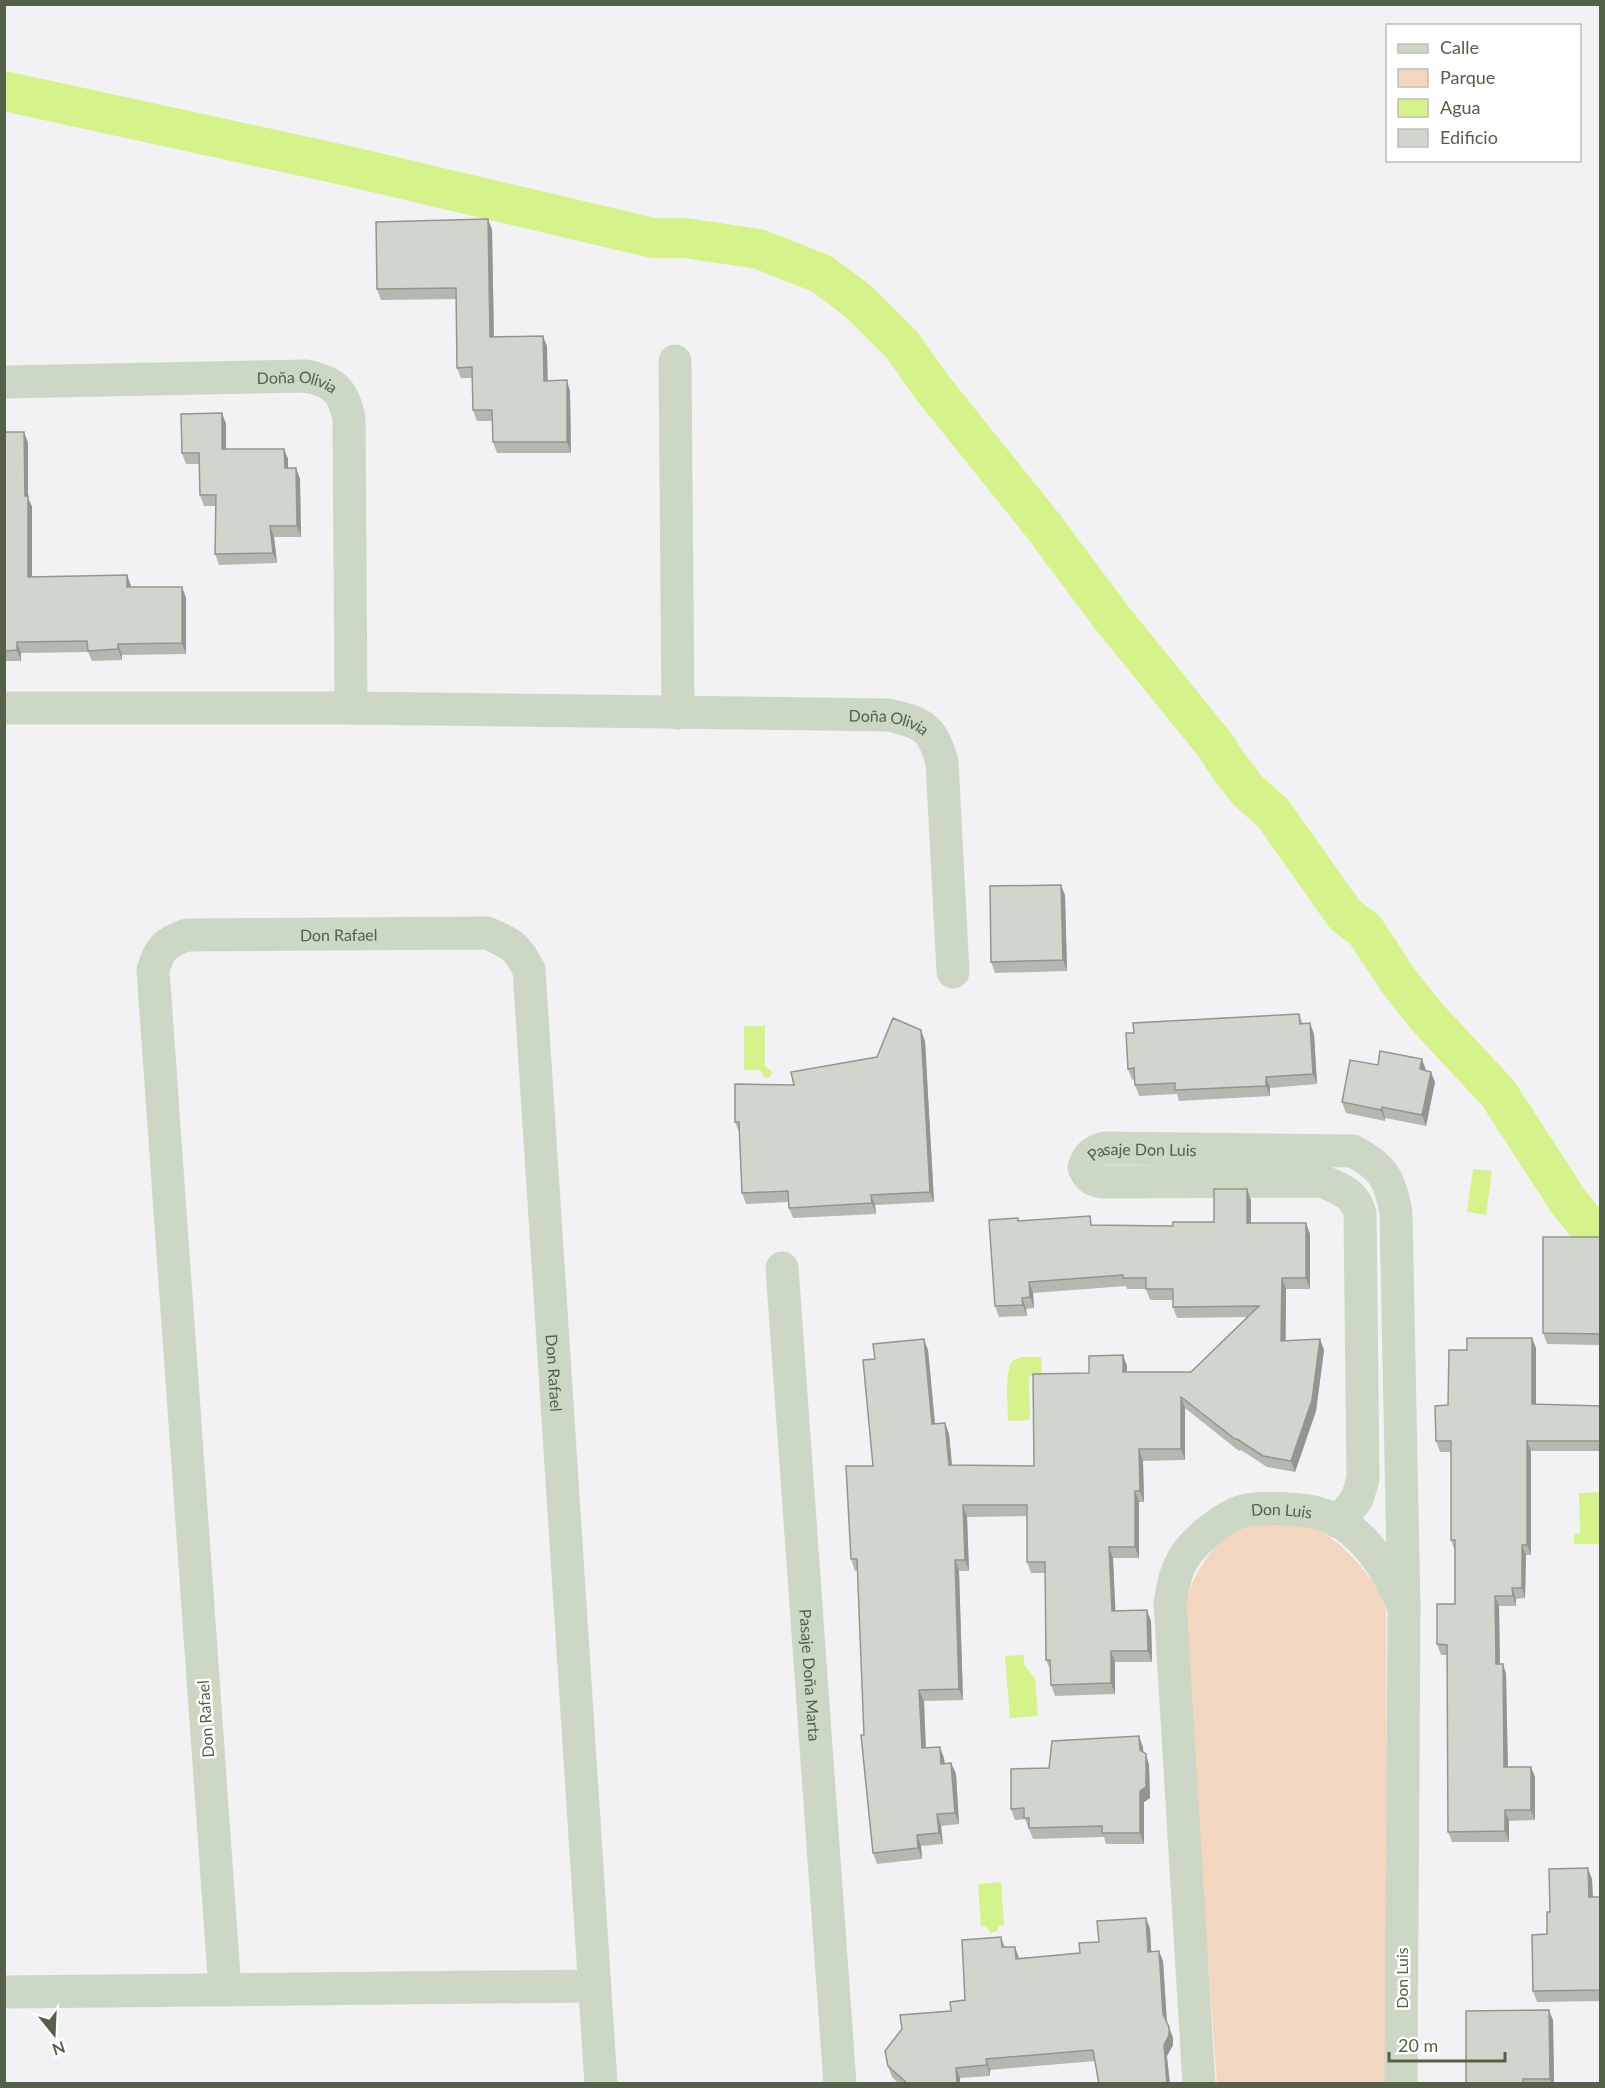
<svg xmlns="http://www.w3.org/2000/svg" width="1605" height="2088" font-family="Lato,sans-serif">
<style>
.green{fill:#f3d6bf}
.water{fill:#d6f28a}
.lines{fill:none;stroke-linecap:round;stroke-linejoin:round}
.canal{stroke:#d6f28a;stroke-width:40}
.street{stroke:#cdd7c5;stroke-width:33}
.wall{fill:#b3b8b1}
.shaded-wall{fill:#929690}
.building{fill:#d0d6ce;stroke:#929690;stroke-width:1.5}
.labels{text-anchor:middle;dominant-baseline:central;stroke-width:5;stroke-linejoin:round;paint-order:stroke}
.street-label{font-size:16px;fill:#546148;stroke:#fff}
</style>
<rect width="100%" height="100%" fill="#f2f2f4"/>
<path class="green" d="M 1277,1522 L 1320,1530 L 1340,1545 L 1360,1565 L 1377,1588 L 1386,1609 L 1388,2083 L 1217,2084 L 1184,1632 C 1185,1624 1184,1616 1185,1608 C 1191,1574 1215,1537 1248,1524 C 1256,1521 1268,1523 1277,1522 Z"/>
<path class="water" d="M 744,1026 L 765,1026 L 765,1066 L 772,1072 L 770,1077 L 765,1078 L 760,1070 L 744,1070 Z
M 1473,1169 L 1492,1171 L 1486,1215 L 1467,1212 Z
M 1022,1357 L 1041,1357 L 1042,1374 L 1031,1375 L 1029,1379 L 1030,1420 L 1008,1421 C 1008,1409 1004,1367 1013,1361 C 1013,1360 1022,1357 1022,1357 Z
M 1600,1492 L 1600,1544 L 1574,1544 L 1574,1535 L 1580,1533 L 1579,1493 Z
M 1024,1655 L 1024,1664 L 1035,1679 L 1038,1716 L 1010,1718 L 1005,1656 Z
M 1001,1882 L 1004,1925 L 999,1926 L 997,1931 L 991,1933 L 986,1926 L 981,1927 L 978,1884 Z"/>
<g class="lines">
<path class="canal" d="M 4,91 L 348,166 L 653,238 L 685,238 L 759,249 L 822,274 L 858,301 L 903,346 L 931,386 L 1041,523 L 1112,618 L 1215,745 L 1226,762 L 1247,790 L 1273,813 L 1345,915 L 1365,930 L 1400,983 L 1428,1018 L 1498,1093 L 1568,1201 L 1583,1220 L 1600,1230"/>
<g class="street">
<path d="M 675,361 L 678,713"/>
<path id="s1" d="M 4,382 L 306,376 C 334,382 343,390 349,418 L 351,708"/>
<path id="s2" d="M 4,708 L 351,708 L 889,715 C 923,723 932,727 942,762 L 953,972"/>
<path id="s3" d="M 782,1268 L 840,2084"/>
<path id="s4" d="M 1338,1522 L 1357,1499 L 1363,1479 L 1360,1213 C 1353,1192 1342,1190 1322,1181 L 1101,1182 C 1092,1180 1088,1177 1084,1168 C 1087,1156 1093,1151 1105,1148 L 1353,1151 C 1383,1167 1390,1179 1396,1212 L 1404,1608"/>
<path id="s5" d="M 225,1990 L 153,970 C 160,947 165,943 187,935 L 487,933 C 512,944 517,946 529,970 L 601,2084"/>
<path d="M 4,1992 L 595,1986"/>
<path id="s6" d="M 1199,2084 L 1170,1603 C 1173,1589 1174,1575 1181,1563 C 1190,1543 1223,1517 1243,1511 C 1257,1507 1276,1508 1289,1509 C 1309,1510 1330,1514 1346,1526 C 1375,1547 1390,1576 1404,1608 L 1401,2084"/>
</g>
</g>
<path class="wall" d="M 488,219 L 492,230 L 494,337 L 547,346 L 547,381 L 570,391 L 571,453 L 497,453 L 493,442 L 493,421 L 477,421 L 473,410 L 473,378 L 461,378 L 457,368 L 456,299 L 381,300 L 377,289 Z
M 222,413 L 226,424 L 226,449 L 284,449 L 288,459 L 288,468 L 296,468 L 300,479 L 301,537 L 274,537 L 277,563 L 219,565 L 215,554 L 216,506 L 204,506 L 200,495 L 200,464 L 186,464 L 182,453 Z
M 4,432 L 24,432 L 28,443 L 28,498 L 32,507 L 32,577 L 127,575 L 131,587 L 182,587 L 186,598 L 186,654 L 122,655 L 122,660 L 92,661 L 88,652 L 21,653 L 21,661 L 4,661 Z
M 1065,895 L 1067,971 L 995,973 L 991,962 Z
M 1299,1014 L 1303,1024 L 1314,1034 L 1317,1084 L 1270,1088 L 1270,1096 L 1179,1101 L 1177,1094 L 1139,1096 L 1135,1085 L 1135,1079 L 1132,1080 L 1128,1069 Z
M 925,1041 L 934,1202 L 875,1205 L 876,1214 L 793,1218 L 789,1208 L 788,1202 L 746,1204 L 742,1193 L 739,1132 L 735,1122 L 794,1085 Z
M 1378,1065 L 1426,1070 L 1435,1082 L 1426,1126 L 1385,1118 L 1385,1121 L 1346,1113 L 1342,1102 Z
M 1251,1200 L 1251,1223 L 1310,1234 L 1310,1289 L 1286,1289 L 1286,1340 L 1324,1350 L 1316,1411 L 1295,1472 L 1267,1467 L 1241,1450 L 1239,1451 L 1185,1408 L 1185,1460 L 1143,1461 L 1144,1502 L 1139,1502 L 1139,1558 L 1113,1558 L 1115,1611 L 1151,1621 L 1152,1662 L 1115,1662 L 1115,1694 L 1055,1696 L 1051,1685 L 1051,1671 L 1046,1660 L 1045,1573 L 1031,1573 L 1027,1562 L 1027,1516 L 967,1517 L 969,1571 L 959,1571 L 963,1700 L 924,1701 L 926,1748 L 944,1758 L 945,1763 L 951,1763 L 956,1774 L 959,1824 L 941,1826 L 943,1844 L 921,1846 L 922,1859 L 877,1864 L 873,1853 L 864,1735 L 858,1570 L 855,1571 L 851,1559 L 873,1466 L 875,1359 L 928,1350 L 935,1424 L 945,1423 L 949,1434 L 952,1465 L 1034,1466 L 1089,1373 L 1123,1355 L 1127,1366 L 1127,1372 L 1191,1372 L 1247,1317 L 1177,1318 L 1173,1307 L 1173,1300 L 1150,1300 L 1146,1289 L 1127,1289 L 1126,1286 L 1033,1293 L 1034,1308 L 1026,1309 L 1027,1316 L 999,1317 L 995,1306 L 1019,1221 L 1094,1225 L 1173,1226 L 1214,1222 Z
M 1600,1237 L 1600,1345 L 1547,1344 L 1543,1333 Z
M 1532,1338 L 1536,1348 L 1536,1404 L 1600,1406 L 1600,1451 L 1531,1451 L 1531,1555 L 1526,1555 L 1525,1598 L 1516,1599 L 1516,1606 L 1499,1606 L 1500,1664 L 1503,1664 L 1506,1674 L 1508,1767 L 1531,1767 L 1535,1777 L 1535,1820 L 1509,1821 L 1509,1842 L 1452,1842 L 1448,1832 L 1447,1655 L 1441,1655 L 1437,1644 L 1455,1604 L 1455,1551 L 1451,1540 L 1451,1452 L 1440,1452 L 1436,1441 L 1467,1350 Z
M 1143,1747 L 1143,1753 L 1149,1765 L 1150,1798 L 1144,1802 L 1144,1844 L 1106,1844 L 1104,1837 L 1033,1839 L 1025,1819 L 1015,1820 L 1011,1809 L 1049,1768 Z
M 1592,1879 L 1593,1897 L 1600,1897 L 1600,2001 L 1537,2002 L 1533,1991 L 1547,1934 L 1550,1912 Z
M 1146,1918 L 1150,1929 L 1151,1951 L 1163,1961 L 1167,2022 L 1173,2038 L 1173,2045 L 1167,2056 L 1095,2061 L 990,2070 L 990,2076 L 960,2078 L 960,2084 L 899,2084 L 892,2077 L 888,2066 L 951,2011 L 965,2000 L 1001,1937 L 1005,1947 L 1019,1958 L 1080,1953 L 1099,1942 Z
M 1553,2020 L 1554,2084 L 1466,2084 Z"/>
<path class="shaded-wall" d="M 488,219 L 492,230 L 494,348 L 490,337 Z
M 543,336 L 547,346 L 548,392 L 544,381 Z
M 567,380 L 570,391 L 571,453 L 567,442 Z
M 222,413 L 226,424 L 226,460 L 222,449 Z
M 24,432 L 28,443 L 28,498 L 32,507 L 32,588 L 28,577 L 25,496 Z
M 284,449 L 288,459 L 288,479 L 285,468 Z
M 296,468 L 300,479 L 301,537 L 297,526 Z
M 270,526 L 274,537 L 277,563 L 273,553 Z
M 127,575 L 131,586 L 131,598 L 127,587 Z
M 182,587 L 186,598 L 186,654 L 182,643 Z
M 17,642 L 21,653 L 21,661 L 17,650 Z
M 118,644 L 122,655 L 122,660 L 118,649 Z
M 1061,885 L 1065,895 L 1067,971 L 1063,960 Z
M 1310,1023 L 1314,1034 L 1317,1084 L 1313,1074 Z
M 921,1030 L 925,1041 L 934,1202 L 930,1192 Z
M 1422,1059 L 1426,1070 L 1424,1080 L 1420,1069 Z
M 1431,1072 L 1435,1082 L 1426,1126 L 1422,1115 Z
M 1266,1077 L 1270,1088 L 1270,1096 L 1266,1086 Z
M 1382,1107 L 1385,1118 L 1385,1121 L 1381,1110 Z
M 1247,1189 L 1251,1200 L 1251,1234 L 1247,1223 Z
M 871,1195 L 875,1205 L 876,1214 L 872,1203 Z
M 1306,1223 L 1310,1234 L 1310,1289 L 1306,1278 Z
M 1282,1278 L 1286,1289 L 1285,1352 L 1281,1341 Z
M 1029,1282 L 1033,1293 L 1034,1308 L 1030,1297 Z
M 1022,1298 L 1026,1309 L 1027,1316 L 1023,1305 Z
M 1532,1338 L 1536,1348 L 1536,1415 L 1532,1404 Z
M 924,1339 L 928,1350 L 936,1435 L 932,1424 Z
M 1320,1339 L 1324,1350 L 1316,1411 L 1295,1472 L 1291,1461 Z
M 1123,1355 L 1127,1366 L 1127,1384 L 1123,1372 Z
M 1181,1397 L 1185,1408 L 1185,1460 L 1181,1449 Z
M 945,1423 L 949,1434 L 953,1476 L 949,1465 Z
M 1527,1441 L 1531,1451 L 1531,1555 L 1527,1545 Z
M 1139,1449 L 1143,1461 L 1144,1502 L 1140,1491 Z
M 1135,1491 L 1139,1502 L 1139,1558 L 1135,1547 Z
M 963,1505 L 967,1517 L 969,1571 L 965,1560 Z
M 1522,1545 L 1526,1555 L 1525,1598 L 1522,1588 Z
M 1109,1547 L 1113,1558 L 1116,1622 L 1112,1611 Z
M 955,1560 L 959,1571 L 963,1700 L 959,1689 Z
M 1512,1588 L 1516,1599 L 1516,1606 L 1513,1596 Z
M 1495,1596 L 1499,1606 L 1500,1674 L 1496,1664 Z
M 1147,1610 L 1151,1621 L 1152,1662 L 1148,1651 Z
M 1111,1651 L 1115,1662 L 1115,1694 L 1111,1683 Z
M 1503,1664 L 1506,1674 L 1508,1777 L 1504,1767 Z
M 919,1690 L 924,1701 L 926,1759 L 922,1748 Z
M 1139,1736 L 1143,1747 L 1144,1761 L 1140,1750 Z
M 940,1747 L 944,1758 L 945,1775 L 941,1764 Z
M 1146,1754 L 1149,1765 L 1150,1798 L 1144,1802 L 1144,1844 L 1140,1833 L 1140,1791 Z
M 951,1763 L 956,1774 L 959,1824 L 955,1813 Z
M 1531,1767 L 1535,1777 L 1535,1820 L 1531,1810 Z
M 1505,1810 L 1509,1821 L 1509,1842 L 1505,1831 Z
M 937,1814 L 941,1826 L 943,1844 L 939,1833 Z
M 917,1835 L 921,1846 L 922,1859 L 918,1848 Z
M 1588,1868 L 1592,1879 L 1593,1908 L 1589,1897 Z
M 1146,1918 L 1150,1929 L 1152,1962 L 1148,1952 Z
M 1015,1947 L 1019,1958 L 1016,1959 Z
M 1159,1951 L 1163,1961 L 1167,2025 L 1163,2014 Z
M 1549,2010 L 1553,2020 L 1554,2084 L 1552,2084 L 1550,2079 Z
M 1169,2027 L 1173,2038 L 1173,2045 L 1167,2056 L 1170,2084 L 1167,2084 L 1164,2045 Z
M 986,2059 L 990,2070 L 990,2076 L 987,2065 Z
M 956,2068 L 960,2078 L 960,2084 L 957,2084 Z"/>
<path class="building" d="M 488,219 L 490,337 L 543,336 L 544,381 L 567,380 L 567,442 L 493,442 L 492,410 L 473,410 L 472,367 L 457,368 L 456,288 L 377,289 L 376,222 Z
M 222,413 L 222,449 L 284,449 L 285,468 L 296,468 L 297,526 L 270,526 L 273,553 L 215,554 L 216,495 L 200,495 L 199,453 L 182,453 L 181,414 Z
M 4,432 L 24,432 L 25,496 L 28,496 L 28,577 L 127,575 L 127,587 L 182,587 L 182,643 L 118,644 L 118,649 L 88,651 L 87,641 L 17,642 L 17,650 L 4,651 Z
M 1061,885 L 1063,960 L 991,962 L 990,886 Z
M 1299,1014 L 1300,1024 L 1310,1023 L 1313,1074 L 1266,1077 L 1266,1086 L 1175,1090 L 1175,1083 L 1135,1085 L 1134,1068 L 1128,1069 L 1126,1033 L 1134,1033 L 1133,1023 Z
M 893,1018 L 921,1030 L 930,1192 L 871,1195 L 872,1203 L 789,1208 L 788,1191 L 742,1193 L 739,1122 L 735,1122 L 735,1084 L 794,1085 L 791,1072 L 877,1057 Z
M 1380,1051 L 1422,1059 L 1420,1069 L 1431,1072 L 1422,1115 L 1382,1107 L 1381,1110 L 1342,1102 L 1350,1060 L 1378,1065 Z
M 1214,1189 L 1247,1189 L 1247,1223 L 1306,1223 L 1306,1278 L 1282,1278 L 1281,1341 L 1320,1339 L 1312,1400 L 1291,1461 L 1263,1456 L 1237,1439 L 1235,1439 L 1181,1397 L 1181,1449 L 1139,1449 L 1140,1491 L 1135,1491 L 1135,1547 L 1109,1547 L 1112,1611 L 1147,1610 L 1148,1651 L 1111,1651 L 1111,1683 L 1051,1685 L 1050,1660 L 1046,1660 L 1045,1562 L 1027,1562 L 1027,1505 L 963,1505 L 965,1560 L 955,1560 L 959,1689 L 919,1690 L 922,1748 L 940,1747 L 941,1764 L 951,1763 L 955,1813 L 937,1814 L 939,1833 L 917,1835 L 918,1848 L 873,1853 L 861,1735 L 864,1735 L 857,1559 L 851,1559 L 846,1466 L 873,1466 L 863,1360 L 875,1359 L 873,1344 L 924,1339 L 932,1424 L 945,1423 L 949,1465 L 1034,1466 L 1033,1374 L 1089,1373 L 1089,1356 L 1123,1355 L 1123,1372 L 1191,1372 L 1259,1306 L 1173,1307 L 1173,1289 L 1146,1289 L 1146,1278 L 1123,1278 L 1123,1275 L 1029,1282 L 1030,1297 L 1022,1298 L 1023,1305 L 995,1306 L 989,1220 L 1018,1218 L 1018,1221 L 1090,1216 L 1091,1225 L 1173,1226 L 1173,1222 L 1214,1222 Z
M 1543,1237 L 1600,1237 L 1600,1334 L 1543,1333 Z
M 1467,1338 L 1532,1338 L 1532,1404 L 1600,1406 L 1600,1441 L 1527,1441 L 1527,1545 L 1522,1545 L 1522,1588 L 1512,1588 L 1513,1596 L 1495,1596 L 1496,1664 L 1503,1664 L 1504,1767 L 1531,1767 L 1531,1810 L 1505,1810 L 1505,1831 L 1448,1832 L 1447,1645 L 1437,1644 L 1437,1604 L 1455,1604 L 1455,1540 L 1451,1540 L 1451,1441 L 1436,1441 L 1435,1406 L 1448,1405 L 1449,1350 L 1467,1350 Z
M 1139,1736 L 1140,1750 L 1146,1754 L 1146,1787 L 1140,1791 L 1140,1833 L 1102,1833 L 1102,1826 L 1029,1828 L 1029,1818 L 1024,1818 L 1024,1808 L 1011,1809 L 1011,1769 L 1049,1768 L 1052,1741 Z
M 1588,1868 L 1589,1897 L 1600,1897 L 1600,1990 L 1533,1991 L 1532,1935 L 1547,1934 L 1547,1912 L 1550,1912 L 1549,1869 Z
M 1146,1918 L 1148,1952 L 1159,1951 L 1163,2014 L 1169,2027 L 1169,2035 L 1164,2045 L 1167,2084 L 1099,2084 L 1093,2050 L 986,2059 L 987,2065 L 956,2068 L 957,2084 L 908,2084 L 888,2066 L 885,2051 L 902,2029 L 900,2015 L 951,2011 L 950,2002 L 965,2000 L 962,1940 L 1001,1937 L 1002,1947 L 1015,1947 L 1016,1959 L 1080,1953 L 1079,1943 L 1099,1942 L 1097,1921 Z
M 1549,2010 L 1550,2079 L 1523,2079 L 1523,2084 L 1466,2084 L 1466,2011 Z"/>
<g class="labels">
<g class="street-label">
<text stroke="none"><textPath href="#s1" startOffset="294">Doña Olivia</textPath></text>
<text stroke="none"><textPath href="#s2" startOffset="886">Doña Olivia</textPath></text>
<text stroke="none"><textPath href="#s5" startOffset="1226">Don Rafael</textPath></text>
<text stroke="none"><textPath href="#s4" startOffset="680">Pasaje Don Luis</textPath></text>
<text stroke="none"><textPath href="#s5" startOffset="1836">Don Rafael</textPath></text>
<text stroke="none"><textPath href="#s6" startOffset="645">Don Luis</textPath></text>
<text stroke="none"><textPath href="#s3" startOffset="408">Pasaje Doña Marta</textPath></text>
<text transform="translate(205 1719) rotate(-94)">Don Rafael</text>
<text transform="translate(1401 1978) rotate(-90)">Don Luis</text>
</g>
</g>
<rect width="1605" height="2088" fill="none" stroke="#546148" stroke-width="12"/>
<rect x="1386" y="24" width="195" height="138" fill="#ffffff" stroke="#bbc0b6" stroke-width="1.5"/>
<rect x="1398" y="44" width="30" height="9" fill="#cdd7c5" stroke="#bbc0b6" stroke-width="1.5"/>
<text x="1440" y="54" font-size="18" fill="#546148">Calle</text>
<rect x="1398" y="69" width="30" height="18" fill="#f3d6bf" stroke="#bbc0b6" stroke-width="1.5"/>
<text x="1440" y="84" font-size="18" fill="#546148">Parque</text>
<rect x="1398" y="99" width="30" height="18" fill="#d6f28a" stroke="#bbc0b6" stroke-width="1.5"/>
<text x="1440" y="114" font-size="18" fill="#546148">Agua</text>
<rect x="1398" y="129" width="30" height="18" fill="#d0d6ce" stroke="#bbc0b6" stroke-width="1.5"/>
<text x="1440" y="144" font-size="18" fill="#546148">Edificio</text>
<g transform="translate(54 2034) rotate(162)" stroke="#ffffff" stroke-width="4.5" paint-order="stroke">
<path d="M0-4.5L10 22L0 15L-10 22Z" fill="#546148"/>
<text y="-9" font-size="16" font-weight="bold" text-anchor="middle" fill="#546148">N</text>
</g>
<path d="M1389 2052v9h116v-9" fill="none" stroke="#546148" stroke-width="3"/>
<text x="1398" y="2052" font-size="18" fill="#546148" stroke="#ffffff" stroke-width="4.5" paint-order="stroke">20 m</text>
</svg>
